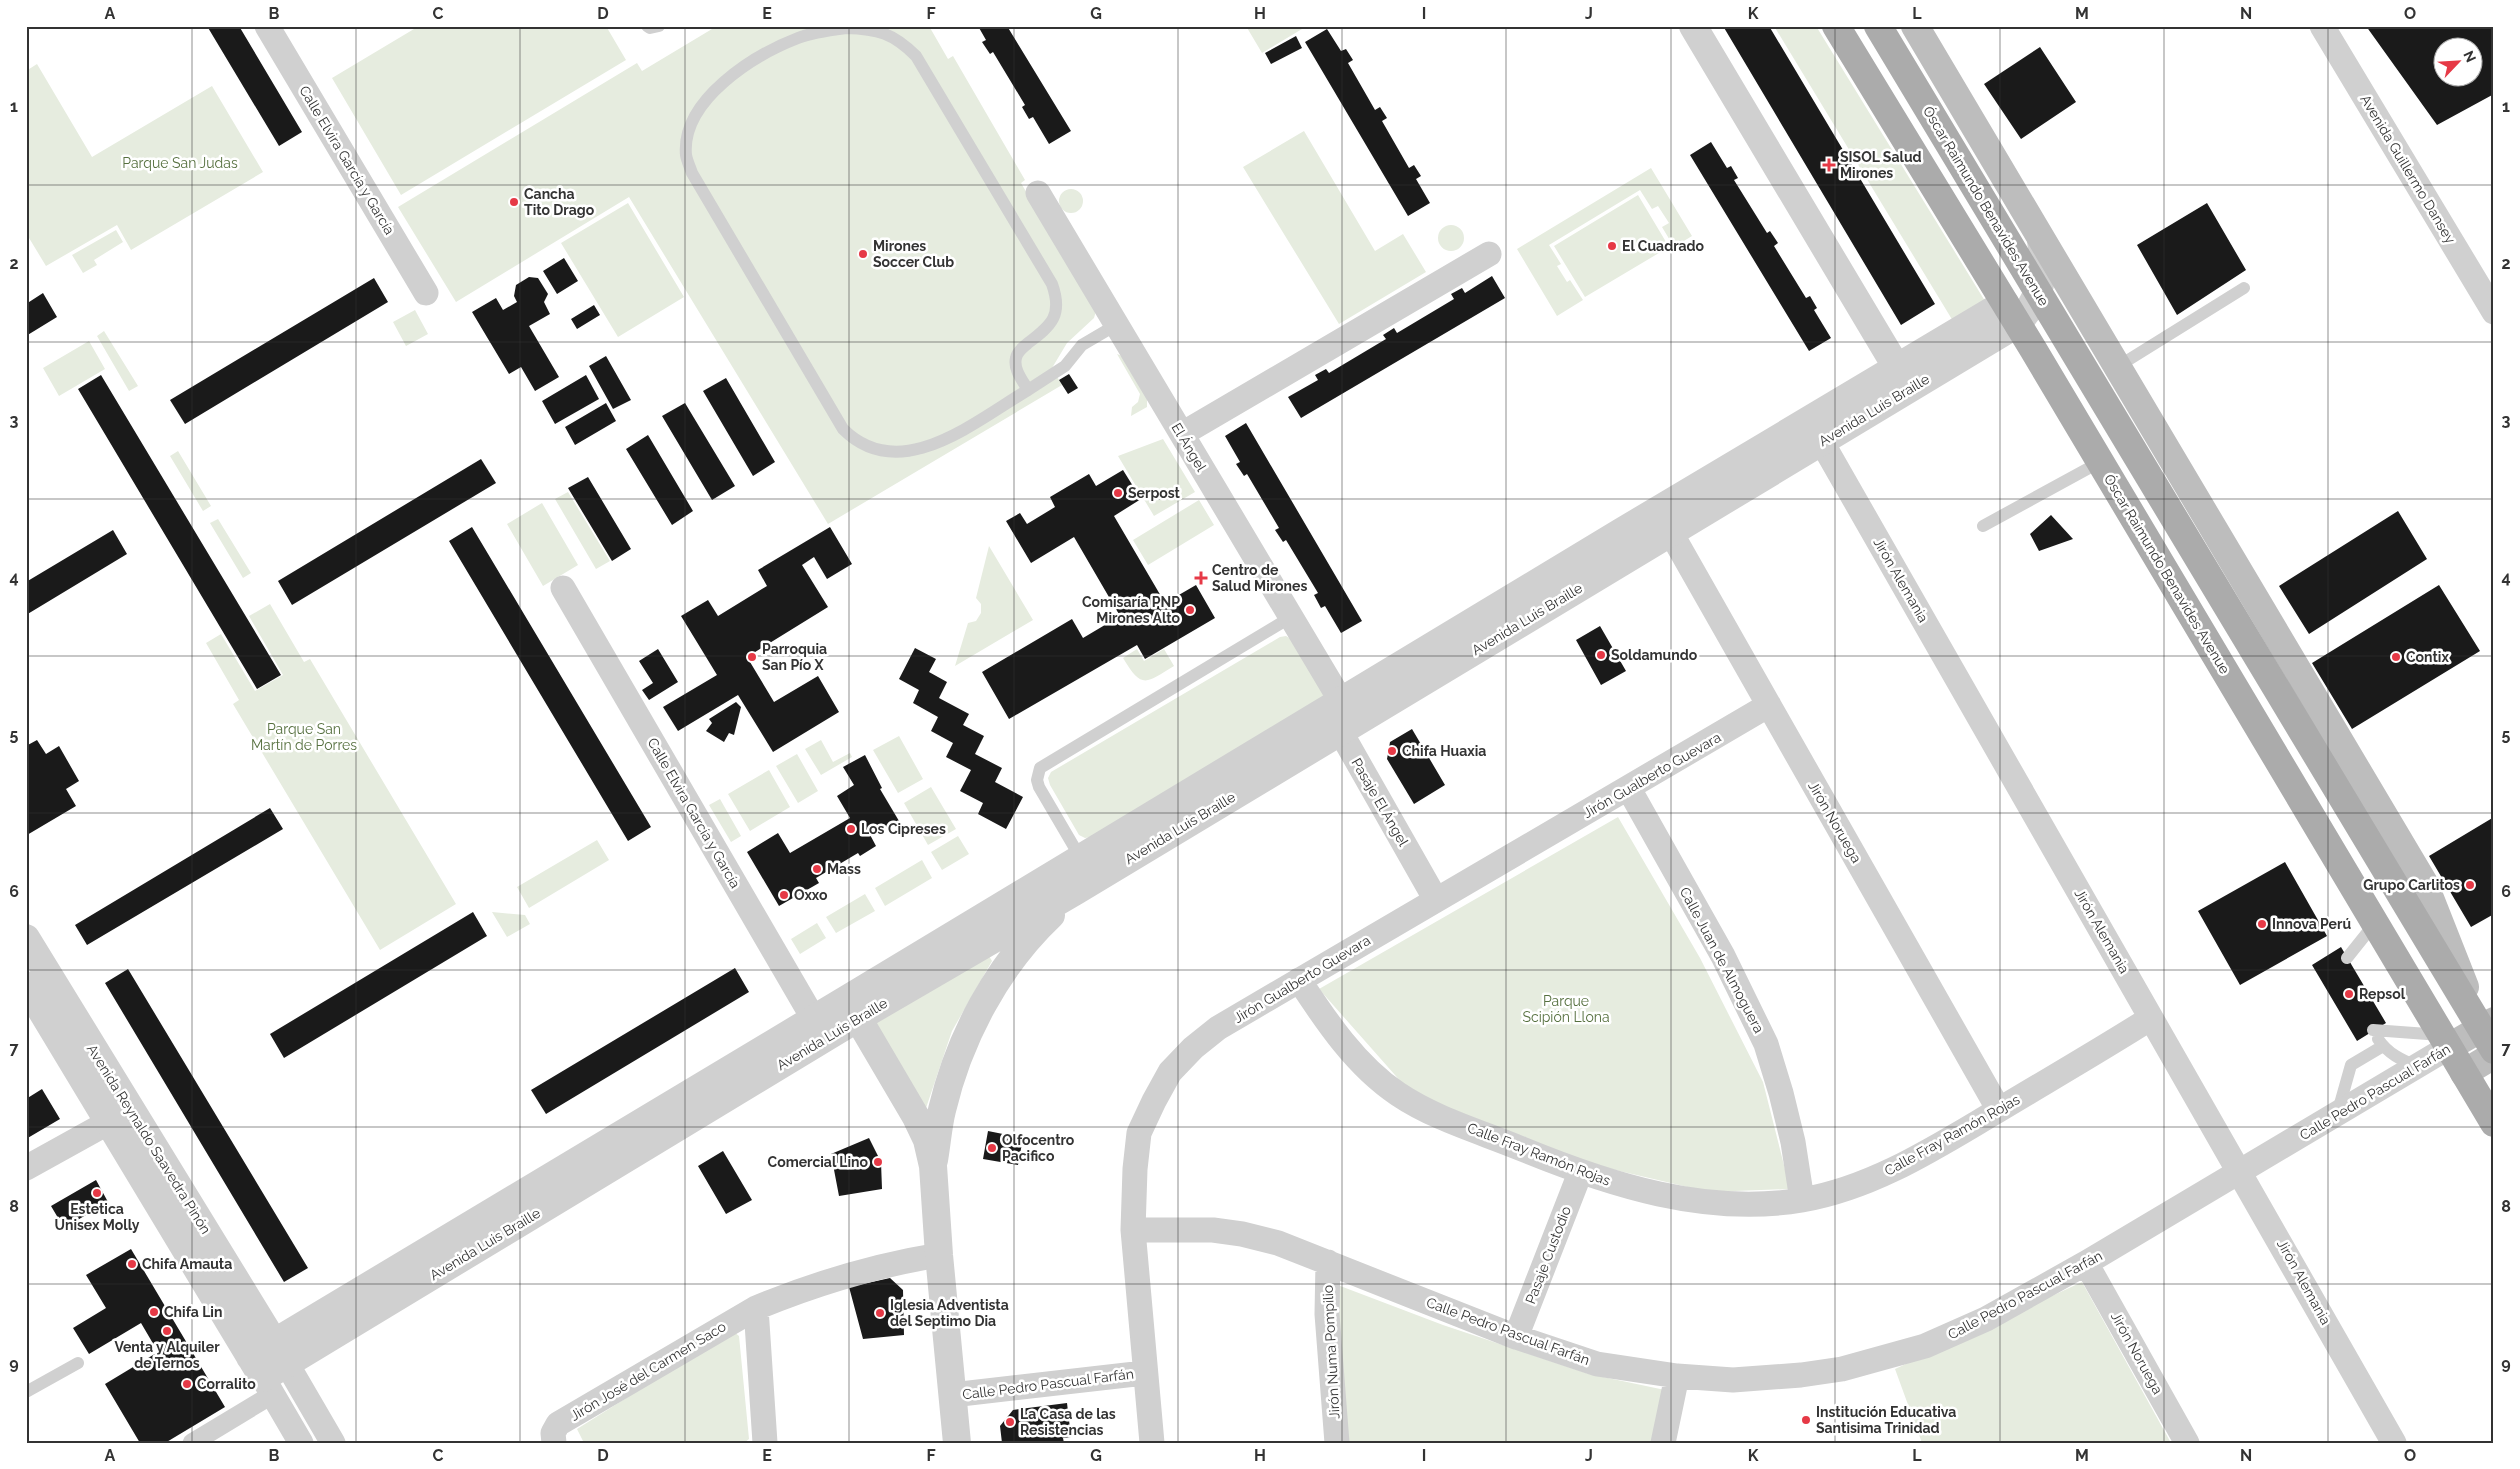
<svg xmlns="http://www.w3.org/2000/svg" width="2520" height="1469" font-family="Raleway,sans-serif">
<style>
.green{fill:#e6ecdf}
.building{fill:#1a1a1a;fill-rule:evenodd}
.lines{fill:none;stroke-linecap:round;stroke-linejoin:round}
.service{stroke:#d0d0d0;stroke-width:12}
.pedestrian{stroke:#d0d0d0;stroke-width:19}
.minor{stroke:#d0d0d0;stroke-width:25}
.tertiary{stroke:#d0d0d0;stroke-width:28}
.secondary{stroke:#bdbdbd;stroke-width:28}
.primary{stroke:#ababab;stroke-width:28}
.grid{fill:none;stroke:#333;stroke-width:1;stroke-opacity:0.55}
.poi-dot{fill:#e63946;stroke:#fff;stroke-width:2}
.labels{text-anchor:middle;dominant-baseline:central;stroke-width:5;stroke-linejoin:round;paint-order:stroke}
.poi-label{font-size:14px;font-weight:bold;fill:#333;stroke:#fff;text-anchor:start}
.street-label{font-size:14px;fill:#333;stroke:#fff}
.park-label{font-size:14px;fill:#56703f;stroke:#fff}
.neatline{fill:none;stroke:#333;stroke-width:2}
.grid-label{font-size:16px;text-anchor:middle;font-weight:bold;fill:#333}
</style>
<rect width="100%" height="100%" fill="#fff"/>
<path class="green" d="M 419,26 L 606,26 L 626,60 L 401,195 L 332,78 Z
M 717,26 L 929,26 L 948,59 L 953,56 L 1025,180 L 1021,183 L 1096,311 L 1094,318 L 1067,343 L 1052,368 L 1062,385 L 828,524 L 629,197 L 456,302 L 398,207 L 637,63 L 642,71 Z
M 1246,26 L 1307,26 L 1262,53 Z
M 1774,26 L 1816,26 L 1985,301 L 1956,326 Z
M 37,64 L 92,157 L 212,86 L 263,172 L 131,250 L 117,225 L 46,266 L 26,233 L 26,71 Z
M 1304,131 L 1375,251 L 1403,234 L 1426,272 L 1339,324 L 1243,167 Z
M 1651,168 L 1692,236 L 1674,247 L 1662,227 L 1669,223 L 1658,206 L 1652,209 L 1640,190 L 1549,245 L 1561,264 L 1557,266 L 1567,282 L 1570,280 L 1583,300 L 1557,316 L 1517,249 Z
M1059 201a12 12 0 1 1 24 0a12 12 0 1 1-24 0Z
M 1638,195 L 1669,247 L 1585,297 L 1554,246 Z
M 628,203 L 684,297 L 618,337 L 561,243 Z
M1438 238a13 13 0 1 1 26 0a13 13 0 1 1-26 0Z
M 116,230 L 123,242 L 94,260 L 97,265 L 83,273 L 72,255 Z
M 415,310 L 428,334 L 406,346 L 393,322 Z
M 104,331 L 138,386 L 129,391 L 97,336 Z
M 89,341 L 105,369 L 59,396 L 43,368 Z
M 1117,354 L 1122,356 L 1147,399 L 1147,407 L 1131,416 L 1132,407 L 1138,402 L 1140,394 Z
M 1163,439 L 1195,492 L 1154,516 L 1118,456 Z
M 178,451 L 211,506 L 203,511 L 170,456 Z
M 568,492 L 610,561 L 596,569 L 555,499 Z
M 1199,500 L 1214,525 L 1148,565 L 1133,540 Z
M 542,503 L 578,565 L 543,586 L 507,524 Z
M 218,519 L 251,573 L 243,578 L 210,523 Z
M 989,546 L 1033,620 L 955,666 L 968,623 L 976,621 L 981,613 L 981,604 L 976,598 Z
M 270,604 L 304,662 L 310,659 L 456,904 L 380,950 L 233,704 L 239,700 L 206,643 L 221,634 L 255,691 L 283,675 L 249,616 Z
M 1286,636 L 1291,639 L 1323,691 L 1324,697 L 1091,837 L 1085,838 L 1079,835 L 1050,785 L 1048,778 L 1051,772 L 1280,637 Z
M 1137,649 L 1144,661 L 1164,649 L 1174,666 C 1146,683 1142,690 1123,658 Z
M 899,736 L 923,779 L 898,793 L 873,750 Z
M 821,740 L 833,762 L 850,753 L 852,757 L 821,775 L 805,749 Z
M 797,754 L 818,791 L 798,803 L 776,766 Z
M 769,770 L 790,807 L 750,831 L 728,794 Z
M 931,787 L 956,829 L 928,845 L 904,803 Z
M 720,799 L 741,836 L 731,842 L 709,805 Z
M 1618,817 L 1700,958 L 1763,1082 L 1790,1189 L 1709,1192 L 1547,1154 L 1410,1092 L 1319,989 Z
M 958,836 L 969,854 L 942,870 L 931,852 Z
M 597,840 L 609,860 L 529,908 L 517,887 Z
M 922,860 L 932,878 L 885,906 L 875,888 Z
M 865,894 L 875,911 L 836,933 L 826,917 Z
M 492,912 L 525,915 L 530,924 L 507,937 Z
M 817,923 L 826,938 L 800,954 L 791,939 Z
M 989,956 L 992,961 L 952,1031 L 925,1111 L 875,1021 Z
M 2082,1282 L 2171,1443 L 1922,1443 L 1895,1369 Z
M 1335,1284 L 1443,1325 L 1589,1374 L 1665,1390 L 1654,1443 L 1347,1443 Z
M 733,1331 L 739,1336 L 749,1439 L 744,1443 L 584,1443 L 577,1429 Z"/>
<path class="building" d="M 207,26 L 239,26 L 302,132 L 279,146 Z
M 978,26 L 1007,26 L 1071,131 L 1049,144 L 1033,117 L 1029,119 L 1022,107 L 1025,105 L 993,52 L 990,54 L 982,42 L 986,40 Z
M 1723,26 L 1769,26 L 1935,304 L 1901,325 Z
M 2366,26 L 2494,26 L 2494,94 L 2437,125 ZM 2442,48 L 2472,48 L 2472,78 L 2442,78 Z
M 1327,29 L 1341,51 L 1346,49 L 1353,60 L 1348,63 L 1375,110 L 1380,107 L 1387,118 L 1382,121 L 1409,168 L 1414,165 L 1421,176 L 1416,179 L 1430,203 L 1408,216 L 1305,42 Z
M 1296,36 L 1302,48 L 1271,64 L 1265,53 Z
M 2040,47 L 2076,102 L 2021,139 L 1984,84 Z
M 1711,142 L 1727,168 L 1731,166 L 1738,178 L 1734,180 L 1767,233 L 1770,231 L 1778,243 L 1774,246 L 1806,298 L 1810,296 L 1817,308 L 1814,310 L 1831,338 L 1809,351 L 1690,155 Z
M 2207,203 L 2246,270 L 2177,315 L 2137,245 Z
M 564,258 L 578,281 L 557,294 L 543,271 Z
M 1492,276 L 1505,298 L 1301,418 L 1288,397 L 1318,380 L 1315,375 L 1326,369 L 1329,373 L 1386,339 L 1383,335 L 1394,328 L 1397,333 L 1454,299 L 1451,294 L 1462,288 L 1465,293 Z
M 529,277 L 538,278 L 548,294 L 544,302 L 550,314 L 529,326 L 559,377 L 535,391 L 521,367 L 509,374 L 472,312 L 496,298 L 503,310 L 517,302 L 514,296 L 516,285 Z
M 374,278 L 388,302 L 185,424 L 170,400 Z
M 43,293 L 57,317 L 26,336 L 26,304 Z
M 594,305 L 600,315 L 577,329 L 571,319 Z
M 606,356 L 631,400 L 613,409 L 589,366 Z
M 1069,374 L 1078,388 L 1068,394 L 1059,380 Z
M 101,375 L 281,675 L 257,689 L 78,389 Z
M 586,375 L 599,399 L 555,424 L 542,401 Z
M 726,378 L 775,462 L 753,476 L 703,391 Z
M 606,403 L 616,421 L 575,445 L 565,427 Z
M 685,403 L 735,486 L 712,500 L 662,416 Z
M 1246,423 L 1362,621 L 1341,633 L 1325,606 L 1321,608 L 1314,595 L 1318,593 L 1286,540 L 1283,542 L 1275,530 L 1279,528 L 1247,474 L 1244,476 L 1236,464 L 1240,462 L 1225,436 Z
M 648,435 L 693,511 L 672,525 L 626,449 Z
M 481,459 L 496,483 L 292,605 L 278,581 Z
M 1123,470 L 1141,499 L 1114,516 L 1165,603 L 1196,585 L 1215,618 L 1145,659 L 1137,645 L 1009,719 L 982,672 L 1072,619 L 1083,638 L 1120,616 L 1074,537 L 1031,563 L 1006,521 L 1020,513 L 1027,524 L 1055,507 L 1050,497 L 1089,474 L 1096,486 Z
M 588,477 L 631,549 L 612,561 L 568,488 Z
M 2398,511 L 2427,559 L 2309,634 L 2279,586 Z
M 2051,515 L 2073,539 L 2039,551 L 2030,534 Z
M 472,527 L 651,827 L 628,841 L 449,541 Z
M 830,527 L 852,564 L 827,579 L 814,557 L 802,565 L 828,607 L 747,657 L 774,702 L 818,676 L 839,712 L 773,752 L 738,695 L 678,731 L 663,707 L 717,675 L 681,616 L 708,600 L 718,616 L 767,586 L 758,570 Z
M 113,530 L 127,554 L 26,615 L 26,582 Z
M 2439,585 L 2480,651 L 2352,729 L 2312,663 Z
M 1600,626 L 1626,671 L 1601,685 L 1576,640 Z
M 915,648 L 936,659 L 929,672 L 947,682 L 939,698 L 969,714 L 963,725 L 984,736 L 975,754 L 1002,768 L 995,782 L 1023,797 L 1006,829 L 978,814 L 983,803 L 960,791 L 971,770 L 946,757 L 953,743 L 931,731 L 938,717 L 913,703 L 919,690 L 899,679 Z
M 658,649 L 678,682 L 649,700 L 642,690 L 653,683 L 639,661 Z
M 736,702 L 741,707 L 734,735 L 729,733 L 724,742 L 706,731 L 712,723 L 709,719 Z
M 1412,729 L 1445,785 L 1414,804 L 1387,759 L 1390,742 Z
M 37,740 L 46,754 L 59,746 L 79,781 L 66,789 L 76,806 L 27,835 L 26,746 Z
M 865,755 L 882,788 L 880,789 L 899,821 L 878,833 L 874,827 L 868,831 L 876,846 L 860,856 L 858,853 L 816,878 L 819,883 L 779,906 L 747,852 L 778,833 L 790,853 L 850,818 L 837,796 L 854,785 L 843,767 Z
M 270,808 L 283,829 L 87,945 L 75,925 Z
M 2494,817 L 2494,914 L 2471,927 L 2429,856 Z
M 2285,862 L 2327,936 L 2240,985 L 2198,911 Z
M 473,912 L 487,936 L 284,1058 L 270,1034 Z
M 2341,947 L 2386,1023 L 2357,1041 L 2312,965 Z
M 735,968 L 749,992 L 546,1114 L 531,1090 Z
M 128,969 L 308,1268 L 284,1282 L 105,983 Z
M 42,1089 L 60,1119 L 26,1139 L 26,1099 Z
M 988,1131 L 1023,1138 L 1018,1165 L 983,1159 Z
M 869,1138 L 881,1162 L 882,1189 L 839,1196 L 831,1154 Z
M 723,1151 L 752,1200 L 726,1214 L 698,1166 Z
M 96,1180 L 108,1202 L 64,1228 L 51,1206 Z
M 131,1249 L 225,1407 L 165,1443 L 140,1443 L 105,1384 L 158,1352 L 141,1323 L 89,1354 L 73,1328 L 106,1308 L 86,1275 Z
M 890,1278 L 903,1290 L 904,1335 L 863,1339 L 849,1287 Z
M 1067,1403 L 1071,1437 L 1063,1438 L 1064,1443 L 1002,1443 L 1000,1426 L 1013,1410 Z"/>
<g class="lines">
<path class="service" d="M 647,26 L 650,28 L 659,26
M 846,28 C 878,29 893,33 916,56 L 1052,284 C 1063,315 1052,325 1028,343 C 1024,347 1017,351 1016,358 C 1013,369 1023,381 1028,390 C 974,422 900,486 843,429 L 692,173 C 690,167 687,161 686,155 C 681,100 754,55 798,38 C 813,32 830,30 846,28 Z
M 2117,367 L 2244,288
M 1028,390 L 1065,366 L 1082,345 L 1116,325
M 1983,526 L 2100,462
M 1080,857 L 1039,787 L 1037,780 L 1040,768 L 1291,617
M 2347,958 L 2375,923
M 2373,1030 L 2441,1035
M 2378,1039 C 2388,1054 2402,1060 2418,1067
M 2338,1111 L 2351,1065 L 2383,1046
M 26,1392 L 78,1363"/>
<path class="pedestrian" d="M 192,1443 L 273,1394"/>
<path class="minor" d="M 267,26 L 426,293
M 2322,26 L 2494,312
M 1038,193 L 1341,701 L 1340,731 L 1436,900
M 1812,425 L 2394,1443
M 1182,434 L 1489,254
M 1671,533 L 1999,1110
M 563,588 L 823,1035
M 1629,789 L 1723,956 L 1766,1044 L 1781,1093 L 1793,1142 L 1802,1200
M 1299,980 C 1326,1021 1356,1066 1398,1094 C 1435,1119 1481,1132 1522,1149 C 1610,1185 1706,1216 1802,1200 C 1872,1188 1933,1149 1992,1114 C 2045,1082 2099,1051 2151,1018
M 26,1168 L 109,1122
M 1133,1230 L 1213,1230 L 1242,1234 L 1278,1243 L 1516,1337 L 1597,1364 L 1677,1376 L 1733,1380 L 1801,1375 L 1842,1369 L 1925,1346 L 1986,1319 L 2086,1263 L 2449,1047
M 1328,1262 L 1327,1314 L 1337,1443
M 2086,1263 L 2187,1443
M 756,1308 L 765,1443
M 1516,1337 L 1580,1173
M 287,1364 L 333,1443
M 263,1378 L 301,1443
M 952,1395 L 1144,1373
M 554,1443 L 553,1433 L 558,1424 L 756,1308 C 814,1284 877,1265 939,1255
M 1152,1443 L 1133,1230 L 1135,1169 L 1139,1133 L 1154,1101 L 1170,1072 L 1193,1048 L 1218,1028 L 1769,705
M 1663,1443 L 1677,1376"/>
<path class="tertiary" d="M 1693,26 L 1897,368
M 26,938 L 283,1357
M 26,985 L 263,1378 L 858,1018 L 1076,891 L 2017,324 C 2042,297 2045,275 2041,240
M 849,1003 L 916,1117 L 927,1140 L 933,1166 L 939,1255 L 957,1443
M 934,1160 C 937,1143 938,1126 942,1110 C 959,1038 997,966 1051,915
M 250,1357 L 847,999 L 1621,532 L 2005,303"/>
<path class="secondary" d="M 1915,26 L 2424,883 L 2465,987
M 2449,1047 L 2494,1021
M 2464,1073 L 2494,1055"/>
<path class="primary" d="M 1836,26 L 2033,349 L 2494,1123
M 1878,26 L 2494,1050"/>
</g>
<path class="grid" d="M 192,26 L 192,1443M 356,26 L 356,1443M 520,26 L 520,1443M 685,26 L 685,1443M 849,26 L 849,1443M 1014,26 L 1014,1443M 1178,26 L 1178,1443M 1342,26 L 1342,1443M 1506,26 L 1506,1443M 1671,26 L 1671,1443M 1835,26 L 1835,1443M 2000,26 L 2000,1443M 2164,26 L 2164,1443M 2328,26 L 2328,1443M 26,185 L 2494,185M 26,342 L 2494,342M 26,499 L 2494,499M 26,656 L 2494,656M 26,813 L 2494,813M 26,970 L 2494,970M 26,1127 L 2494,1127M 26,1284 L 2494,1284"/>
<g class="poi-dot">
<path d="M1826.5 157.5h5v5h5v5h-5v5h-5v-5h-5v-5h5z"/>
<circle cx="514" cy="202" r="5"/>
<circle cx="1612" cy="246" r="5"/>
<circle cx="863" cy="254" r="5"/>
<circle cx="1118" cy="493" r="5"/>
<path d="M1198.5 570.5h5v5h5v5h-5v5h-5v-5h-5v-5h5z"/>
<circle cx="1190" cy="610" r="5"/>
<circle cx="1601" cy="655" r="5"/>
<circle cx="752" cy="657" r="5"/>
<circle cx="2396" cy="657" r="5"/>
<circle cx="1392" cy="751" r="5"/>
<circle cx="851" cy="829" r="5"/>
<circle cx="817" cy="869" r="5"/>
<circle cx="2470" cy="885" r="5"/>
<circle cx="784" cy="895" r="5"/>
<circle cx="2262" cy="924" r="5"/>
<circle cx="2349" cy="994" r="5"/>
<circle cx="992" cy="1148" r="5"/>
<circle cx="878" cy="1162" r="5"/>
<circle cx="97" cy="1193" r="5"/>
<circle cx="132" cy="1264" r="5"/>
<circle cx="154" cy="1312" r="5"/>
<circle cx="880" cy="1313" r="5"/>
<circle cx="167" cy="1331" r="5"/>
<circle cx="187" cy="1384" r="5"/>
<circle cx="1806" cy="1420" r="5"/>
<circle cx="1010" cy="1422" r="5"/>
</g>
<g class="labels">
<g class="poi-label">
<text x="1840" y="157">SISOL Salud<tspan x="1840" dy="16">Mirones</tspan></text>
<text x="524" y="194">Cancha<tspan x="524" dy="16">Tito Drago</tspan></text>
<text x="873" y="246">Mirones<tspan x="873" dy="16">Soccer Club</tspan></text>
<text x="1622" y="246">El Cuadrado</text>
<text x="1128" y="493">Serpost</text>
<text x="1212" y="570">Centro de<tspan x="1212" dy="16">Salud Mirones</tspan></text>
<text x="1180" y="602" text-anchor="end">Comisaría PNP<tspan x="1180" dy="16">Mirones Alto</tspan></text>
<text x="762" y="649">Parroquia<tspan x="762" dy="16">San Pío X</tspan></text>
<text x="1611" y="655">Soldamundo</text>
<text x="2406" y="657">Contix</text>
<text x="1402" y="751">Chifa Huaxia</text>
<text x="861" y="829">Los Cipreses</text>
<text x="827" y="869">Mass</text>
<text x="2460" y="885" text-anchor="end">Grupo Carlitos</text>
<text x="794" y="895">Oxxo</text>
<text x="2272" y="924">Innova Perú</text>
<text x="2359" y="994">Repsol</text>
<text x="1002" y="1140">Olfocentro<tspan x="1002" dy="16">Pacifico</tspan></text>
<text x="868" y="1162" text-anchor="end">Comercial Lino</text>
<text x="97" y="1209" text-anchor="middle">Estetica<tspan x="97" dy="16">Unisex Molly</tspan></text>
<text x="142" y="1264">Chifa Amauta</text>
<text x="890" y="1305">Iglesia Adventista<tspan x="890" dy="16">del Septimo Dia</tspan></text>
<text x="164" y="1312">Chifa Lin</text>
<text x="167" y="1347" text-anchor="middle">Venta y Alquiler<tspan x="167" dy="16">de Ternos</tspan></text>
<text x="197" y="1384">Corralito</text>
<text x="1816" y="1412">Institución Educativa<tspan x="1816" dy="16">Santisima Trinidad</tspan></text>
<text x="1020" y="1414">La Casa de las<tspan x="1020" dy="16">Resistencias</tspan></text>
</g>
<g class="street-label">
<text transform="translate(347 160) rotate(59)">Calle Elvira García y García</text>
<text transform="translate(2408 169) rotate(59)">Avenida Guillermo Dansey</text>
<text transform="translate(1986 206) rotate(59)">Óscar Raimundo Benavides Avenue</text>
<text transform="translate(1874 410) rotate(-31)">Avenida Luis Braille</text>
<text transform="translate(1189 447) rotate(59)">El Ángel</text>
<text transform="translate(2167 574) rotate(59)">Óscar Raimundo Benavides Avenue</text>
<text transform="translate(1901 580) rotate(60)">Jirón Alemania</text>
<text transform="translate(1527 619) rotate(-31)">Avenida Luis Braille</text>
<text transform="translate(1652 775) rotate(-30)">Jirón Gualberto Guevara</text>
<text transform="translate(1380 802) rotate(60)">Pasaje El Ángel</text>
<text transform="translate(694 813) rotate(60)">Calle Elvira García y García</text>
<text transform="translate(1835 822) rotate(60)">Jirón Noruega</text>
<text transform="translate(1180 828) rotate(-31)">Avenida Luis Braille</text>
<text transform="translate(2102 931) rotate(60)">Jirón Alemania</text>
<text transform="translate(1722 960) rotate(62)">Calle Juan de Almoguera</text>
<text transform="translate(1302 979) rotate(-31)">Jirón Gualberto Guevara</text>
<text transform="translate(832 1034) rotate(-31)">Avenida Luis Braille</text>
<text transform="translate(2375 1092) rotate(-31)">Calle Pedro Pascual Farfán</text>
<text transform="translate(1952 1135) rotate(-29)">Calle Fray Ramón Rojas</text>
<text transform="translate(149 1139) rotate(58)">Avenida Reynaldo Saavedra Pinón</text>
<text transform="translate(1539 1154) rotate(21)">Calle Fray Ramón Rojas</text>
<text transform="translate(485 1244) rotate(-31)">Avenida Luis Braille</text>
<text transform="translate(1548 1255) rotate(-69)">Pasaje Custodio</text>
<text transform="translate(2304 1282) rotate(61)">Jirón Alemania</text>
<text transform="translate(2025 1295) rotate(-28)">Calle Pedro Pascual Farfán</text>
<text transform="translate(1508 1331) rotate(20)">Calle Pedro Pascual Farfán</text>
<text transform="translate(1331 1352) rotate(-93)">Jirón Numa Pompilio</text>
<text transform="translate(2137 1353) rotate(61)">Jirón Noruega</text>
<text transform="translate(648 1371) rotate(-31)">Jirón José del Carmen Saco</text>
<text transform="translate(1048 1384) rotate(-7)">Calle Pedro Pascual Farfán</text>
</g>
<g class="park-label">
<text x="180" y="163">Parque San Judas</text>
<text x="304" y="729">Parque San<tspan x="304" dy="16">Martín de Porres</tspan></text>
<text x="1566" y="1001">Parque<tspan x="1566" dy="16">Scipión Llona</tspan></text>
</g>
</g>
<rect width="2520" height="1469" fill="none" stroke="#ffffff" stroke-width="55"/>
<g transform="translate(2458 62) rotate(65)"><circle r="24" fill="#ffffff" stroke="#adadad"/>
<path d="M0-4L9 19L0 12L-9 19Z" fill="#e63946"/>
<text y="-8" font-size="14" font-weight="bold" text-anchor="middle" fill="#333333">N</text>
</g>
<rect x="28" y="28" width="2464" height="1414" class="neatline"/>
<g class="grid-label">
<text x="110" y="19">A</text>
<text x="274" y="19">B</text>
<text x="438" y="19">C</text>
<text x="603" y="19">D</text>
<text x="767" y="19">E</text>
<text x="931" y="19">F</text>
<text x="1096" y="19">G</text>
<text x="1260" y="19">H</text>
<text x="1424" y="19">I</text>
<text x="1589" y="19">J</text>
<text x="1753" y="19">K</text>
<text x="1917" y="19">L</text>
<text x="2082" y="19">M</text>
<text x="2246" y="19">N</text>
<text x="2410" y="19">O</text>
<text x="14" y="112">1</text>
<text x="2506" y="112">1</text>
<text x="14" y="269">2</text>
<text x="2506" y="269">2</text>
<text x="14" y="426">3</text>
<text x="2506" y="426">3</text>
<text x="14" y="583">4</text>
<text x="2506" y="583">4</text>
<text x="14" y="740">5</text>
<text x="2506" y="740">5</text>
<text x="14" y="897">6</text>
<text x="2506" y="897">6</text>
<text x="14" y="1054">7</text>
<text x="2506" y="1054">7</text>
<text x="14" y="1212">8</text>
<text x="2506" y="1212">8</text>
<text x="14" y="1369">9</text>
<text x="2506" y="1369">9</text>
<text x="110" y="1461">A</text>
<text x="274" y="1461">B</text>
<text x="438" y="1461">C</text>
<text x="603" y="1461">D</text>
<text x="767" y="1461">E</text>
<text x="931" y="1461">F</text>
<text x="1096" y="1461">G</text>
<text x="1260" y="1461">H</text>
<text x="1424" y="1461">I</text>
<text x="1589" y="1461">J</text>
<text x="1753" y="1461">K</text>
<text x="1917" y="1461">L</text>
<text x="2082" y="1461">M</text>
<text x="2246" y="1461">N</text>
<text x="2410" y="1461">O</text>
</g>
</svg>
